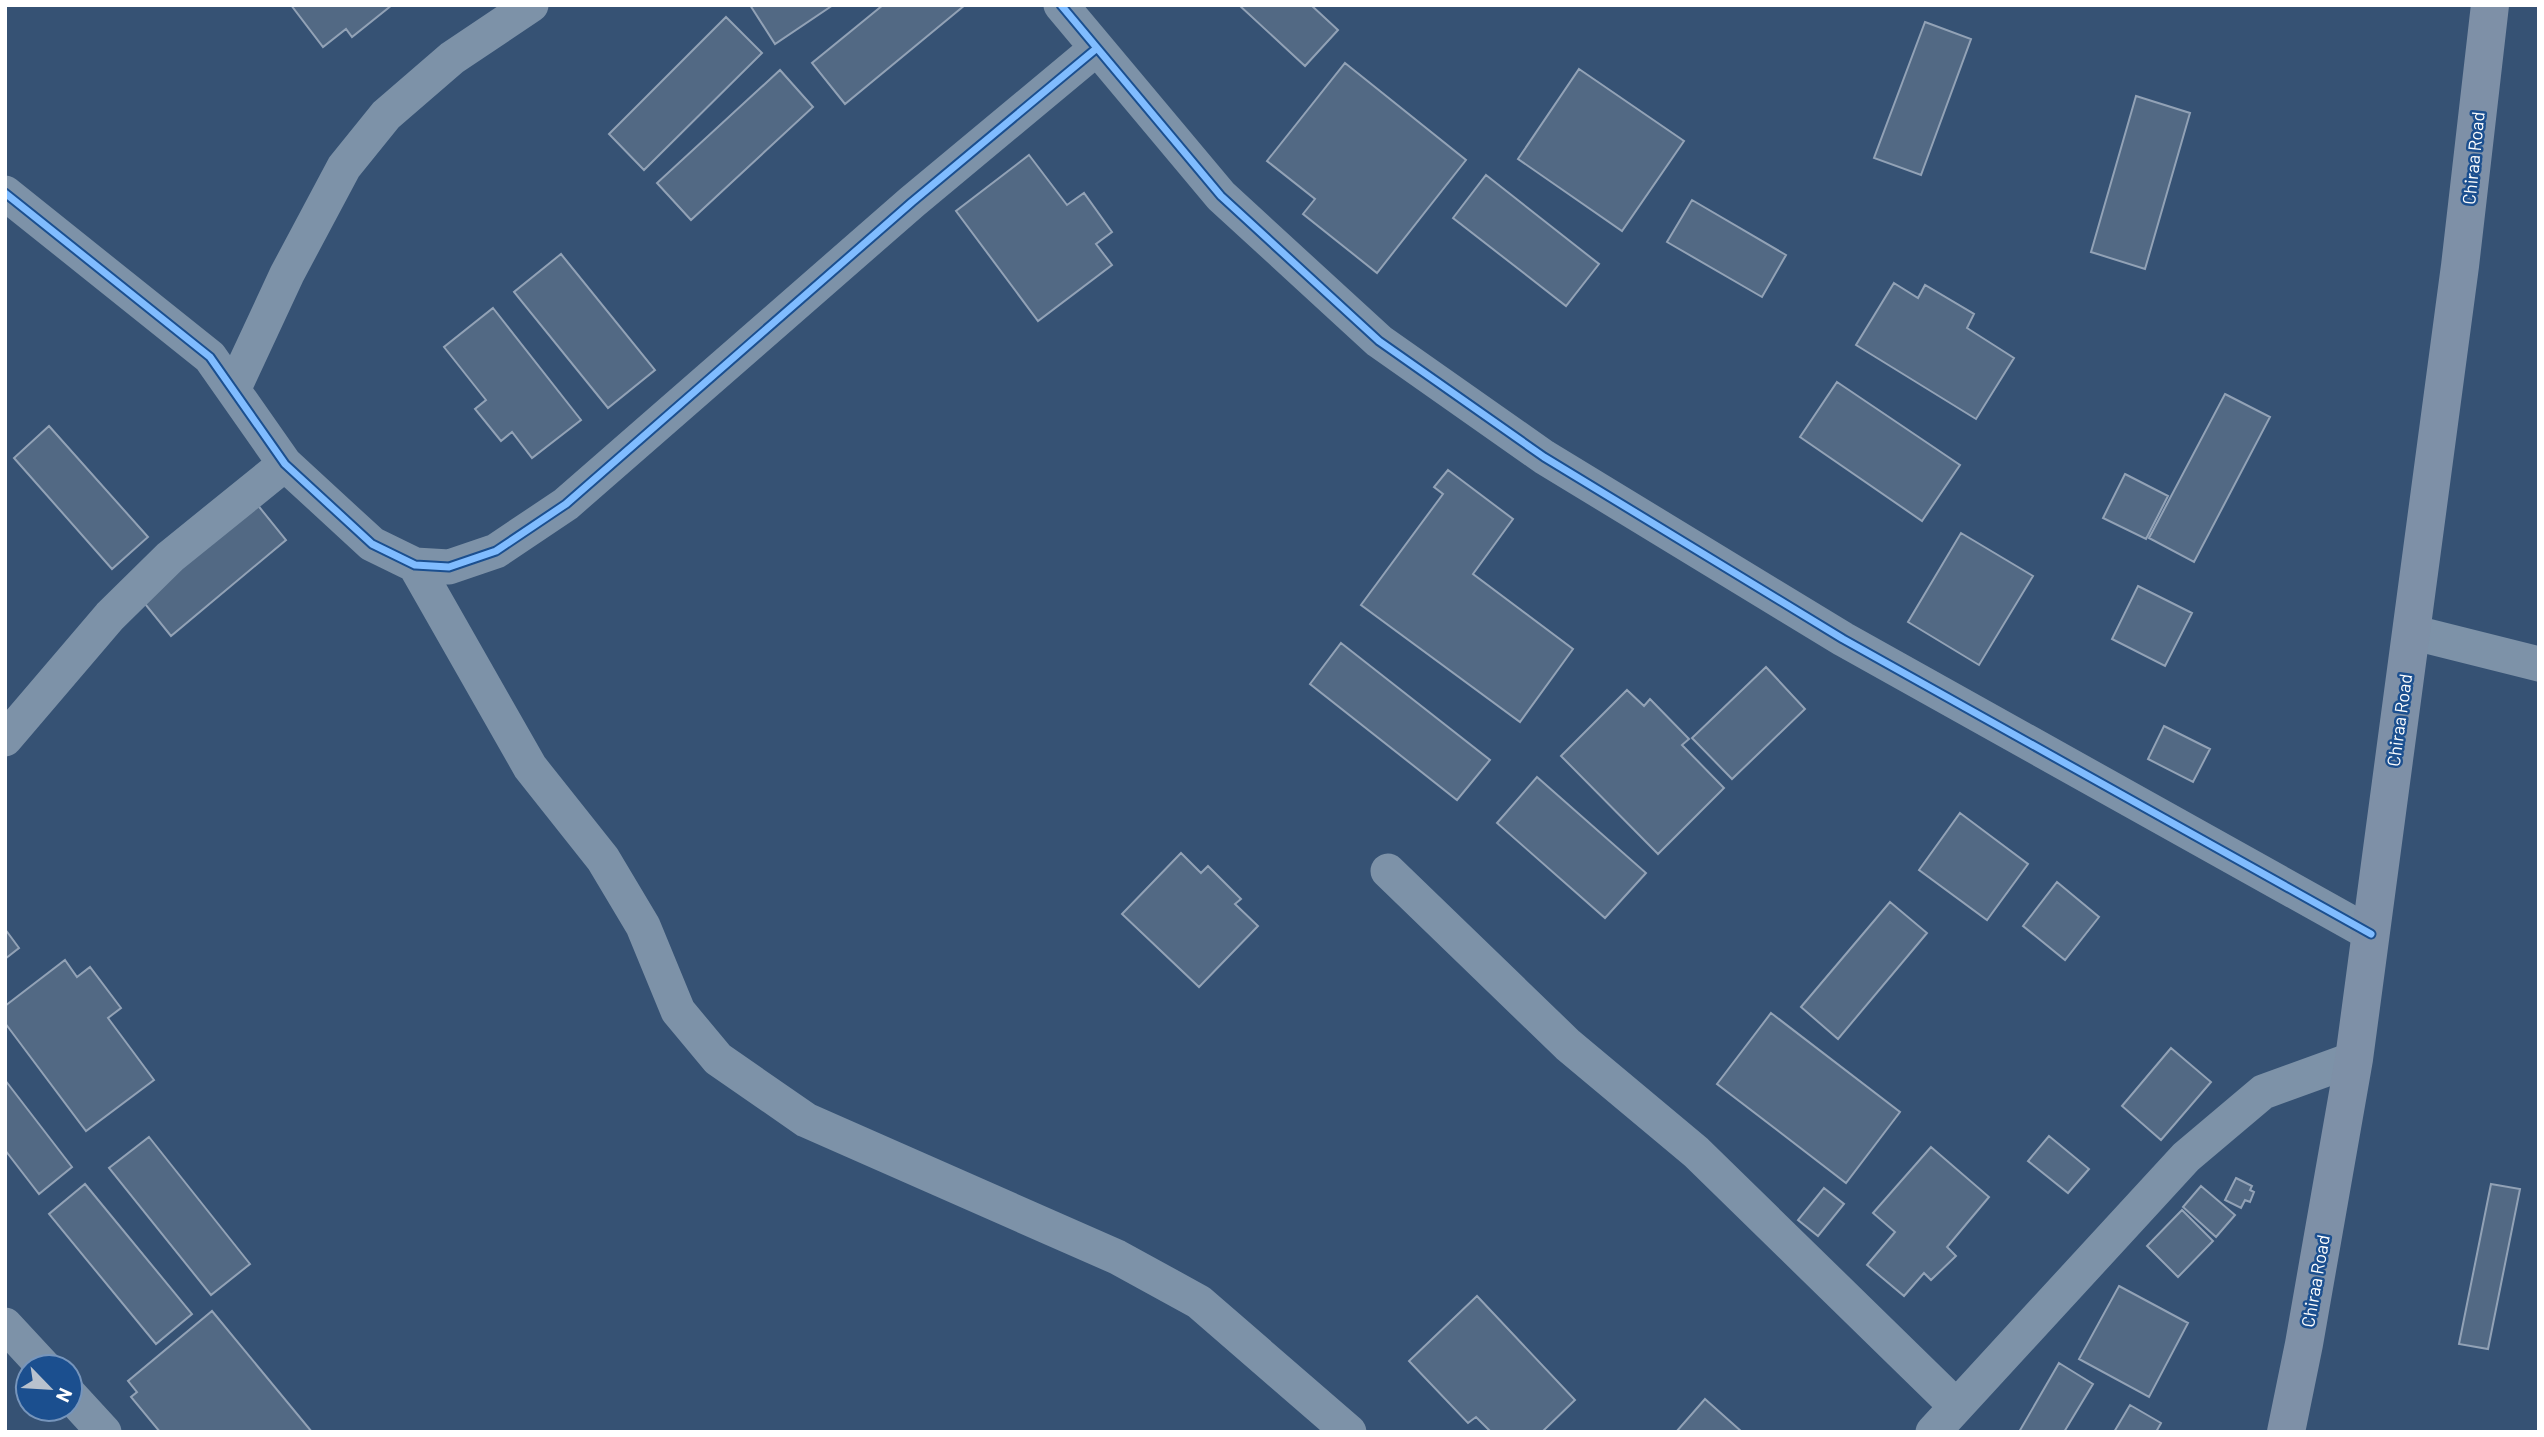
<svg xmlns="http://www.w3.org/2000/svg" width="2544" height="1437" font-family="Barlow,sans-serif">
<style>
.building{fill:#526984;stroke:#92a2b6;stroke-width:2}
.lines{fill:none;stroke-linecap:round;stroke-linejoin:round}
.minor{stroke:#7d92a8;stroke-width:35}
.trunk{stroke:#7e90a7;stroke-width:38}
.cycleway-casing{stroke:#1b4f8f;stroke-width:11}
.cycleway{stroke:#80bcff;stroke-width:7}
.labels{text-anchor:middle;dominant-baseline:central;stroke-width:5;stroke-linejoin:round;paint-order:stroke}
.street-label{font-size:18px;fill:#fff;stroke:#1b4f8f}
</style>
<rect width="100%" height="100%" fill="#365274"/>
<path class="building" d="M 291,5 L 392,5 L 352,37 L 346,29 L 323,47 Z
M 750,5 L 833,5 L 775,44 Z
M 883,5 L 965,5 L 845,104 L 812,63 Z
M 1239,5 L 1311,5 L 1338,30 L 1305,66 Z
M 726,17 L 762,53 L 644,170 L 609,134 Z
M 1925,22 L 1971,39 L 1921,175 L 1874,158 Z
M 1345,63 L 1466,160 L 1377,273 L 1303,214 L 1315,199 L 1267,161 Z
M 1579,69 L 1684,141 L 1622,231 L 1518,159 Z
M 780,70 L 813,107 L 691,220 L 657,183 Z
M 2136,96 L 2190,113 L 2145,269 L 2091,252 Z
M 1029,155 L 1067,205 L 1084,193 L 1112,232 L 1096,244 L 1112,265 L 1038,321 L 956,211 Z
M 1486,175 L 1599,264 L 1566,306 L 1453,218 Z
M 1692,200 L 1786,255 L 1762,297 L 1667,242 Z
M 561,254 L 655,370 L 608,408 L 514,292 Z
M 1894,283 L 1918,298 L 1925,285 L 1974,314 L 1967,328 L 2014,358 L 1976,419 L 1856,345 Z
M 493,308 L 581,420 L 532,458 L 512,432 L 501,441 L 475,409 L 486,400 L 444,347 Z
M 1837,382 L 1960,465 L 1922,521 L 1800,437 Z
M 2225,394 L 2270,417 L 2194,562 L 2149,538 Z
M 49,426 L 148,537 L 112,569 L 14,458 Z
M 1448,470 L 1513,519 L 1473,574 L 1573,649 L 1520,722 L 1361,605 L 1443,494 L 1434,487 Z
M 2125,474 L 2168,496 L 2146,539 L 2103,518 Z
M 256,503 L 286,540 L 171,636 L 141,599 Z
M 1961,533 L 2033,576 L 1979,665 L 1908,622 Z
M 2138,586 L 2192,613 L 2165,666 L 2112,639 Z
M 1341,643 L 1490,760 L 1457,800 L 1310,684 Z
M 1766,667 L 1805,709 L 1732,779 L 1692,738 Z
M 1627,690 L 1644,706 L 1650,699 L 1689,739 L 1682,745 L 1724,788 L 1658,854 L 1561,756 Z
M 2164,726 L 2210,749 L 2193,782 L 2148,759 Z
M 1537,777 L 1646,873 L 1605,918 L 1497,823 Z
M 1960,813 L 2028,864 L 1987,920 L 1919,870 Z
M 1181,853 L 1201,873 L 1208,866 L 1241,899 L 1235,904 L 1258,926 L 1199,987 L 1122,914 Z
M 2057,882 L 2099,917 L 2065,960 L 2023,926 Z
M 1890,902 L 1927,933 L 1838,1039 L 1801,1007 Z
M 5,929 L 19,948 L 5,959 Z
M 65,960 L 77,977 L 90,967 L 121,1008 L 108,1018 L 154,1080 L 86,1131 L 5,1023 L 5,1006 Z
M 1771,1013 L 1900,1112 L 1846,1183 L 1717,1084 Z
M 2171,1048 L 2211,1082 L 2161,1140 L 2122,1106 Z
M 5,1080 L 72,1167 L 39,1194 L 5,1150 Z
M 2049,1136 L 2089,1169 L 2068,1193 L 2028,1161 Z
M 149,1137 L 250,1264 L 211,1295 L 109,1168 Z
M 1931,1147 L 1989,1197 L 1947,1247 L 1956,1256 L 1931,1280 L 1924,1273 L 1904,1296 L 1867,1265 L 1895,1232 L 1873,1213 Z
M 2236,1178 L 2252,1186 L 2250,1190 L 2254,1192 L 2250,1202 L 2245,1200 L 2241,1208 L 2225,1200 Z
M 85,1184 L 192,1314 L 156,1344 L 49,1214 Z
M 2491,1184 L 2520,1189 L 2488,1349 L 2459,1344 Z
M 2201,1186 L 2235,1215 L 2216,1237 L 2183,1207 Z
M 1824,1188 L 1844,1204 L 1818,1236 L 1798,1220 Z
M 2182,1210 L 2213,1241 L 2178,1277 L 2147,1246 Z
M 2119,1286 L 2188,1323 L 2149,1397 L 2079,1359 Z
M 1477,1296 L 1575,1400 L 1542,1432 L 1491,1432 L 1476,1417 L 1468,1423 L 1409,1361 Z
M 212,1311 L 312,1432 L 160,1432 L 131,1397 L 137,1392 L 128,1381 Z
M 2059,1363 L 2093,1384 L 2064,1432 L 2019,1432 Z
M 1705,1399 L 1742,1432 L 1676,1432 Z
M 2130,1405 L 2161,1423 L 2156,1432 L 2114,1432 Z"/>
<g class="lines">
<path class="minor" d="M 1061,5 L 1221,196 L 1379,341 L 1544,457 L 1843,639 L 2371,934
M 5,193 L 210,357 L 285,464 L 372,544 L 415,565 L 449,567 L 496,551 L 566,504 L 912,202 L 1097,48
M 234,388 L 287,274 L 344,167 L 386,115 L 452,58 L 531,5
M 415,565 L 530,767 L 603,859 L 643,926 L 678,1011 L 718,1059 L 806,1120 L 1117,1257 L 1199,1302 L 1349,1432
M 2411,632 L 2539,664
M 5,739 L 110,616 L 170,557 L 285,464
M 1388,871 L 1568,1045 L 1696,1152 L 1955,1405
M 5,1325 L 44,1367
M 70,1395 L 104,1432
M 1933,1432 L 2186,1157 L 2263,1092 L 2354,1059"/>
<path class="trunk" d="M 2286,1432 L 2304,1344 L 2354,1059 L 2460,266 L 2490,5"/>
<g class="cycleway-casing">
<path id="cycleway" d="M 1061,5 L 1221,196 L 1379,341 L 1544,457 L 1843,639 L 2371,934
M 5,193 L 210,357 L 285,464 L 372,544 L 415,565 L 449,567 L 496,551 L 566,504 L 912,202 L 1097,48"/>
</g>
<use href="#cycleway" class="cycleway"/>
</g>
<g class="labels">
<g class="street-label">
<text transform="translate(2473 158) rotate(-84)">Chiraa Road</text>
<text transform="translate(2399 720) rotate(-82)">Chiraa Road</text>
<text transform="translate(2315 1281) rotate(-80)">Chiraa Road</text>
</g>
</g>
<rect width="2544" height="1437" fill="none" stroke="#ffffff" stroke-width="14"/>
<g transform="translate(49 1388) rotate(115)"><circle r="33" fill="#1b4f8f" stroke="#7695bc" stroke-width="2"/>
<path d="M0-5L12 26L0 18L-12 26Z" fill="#b9c2ce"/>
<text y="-10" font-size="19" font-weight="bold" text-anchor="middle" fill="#ffffff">N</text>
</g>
</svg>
